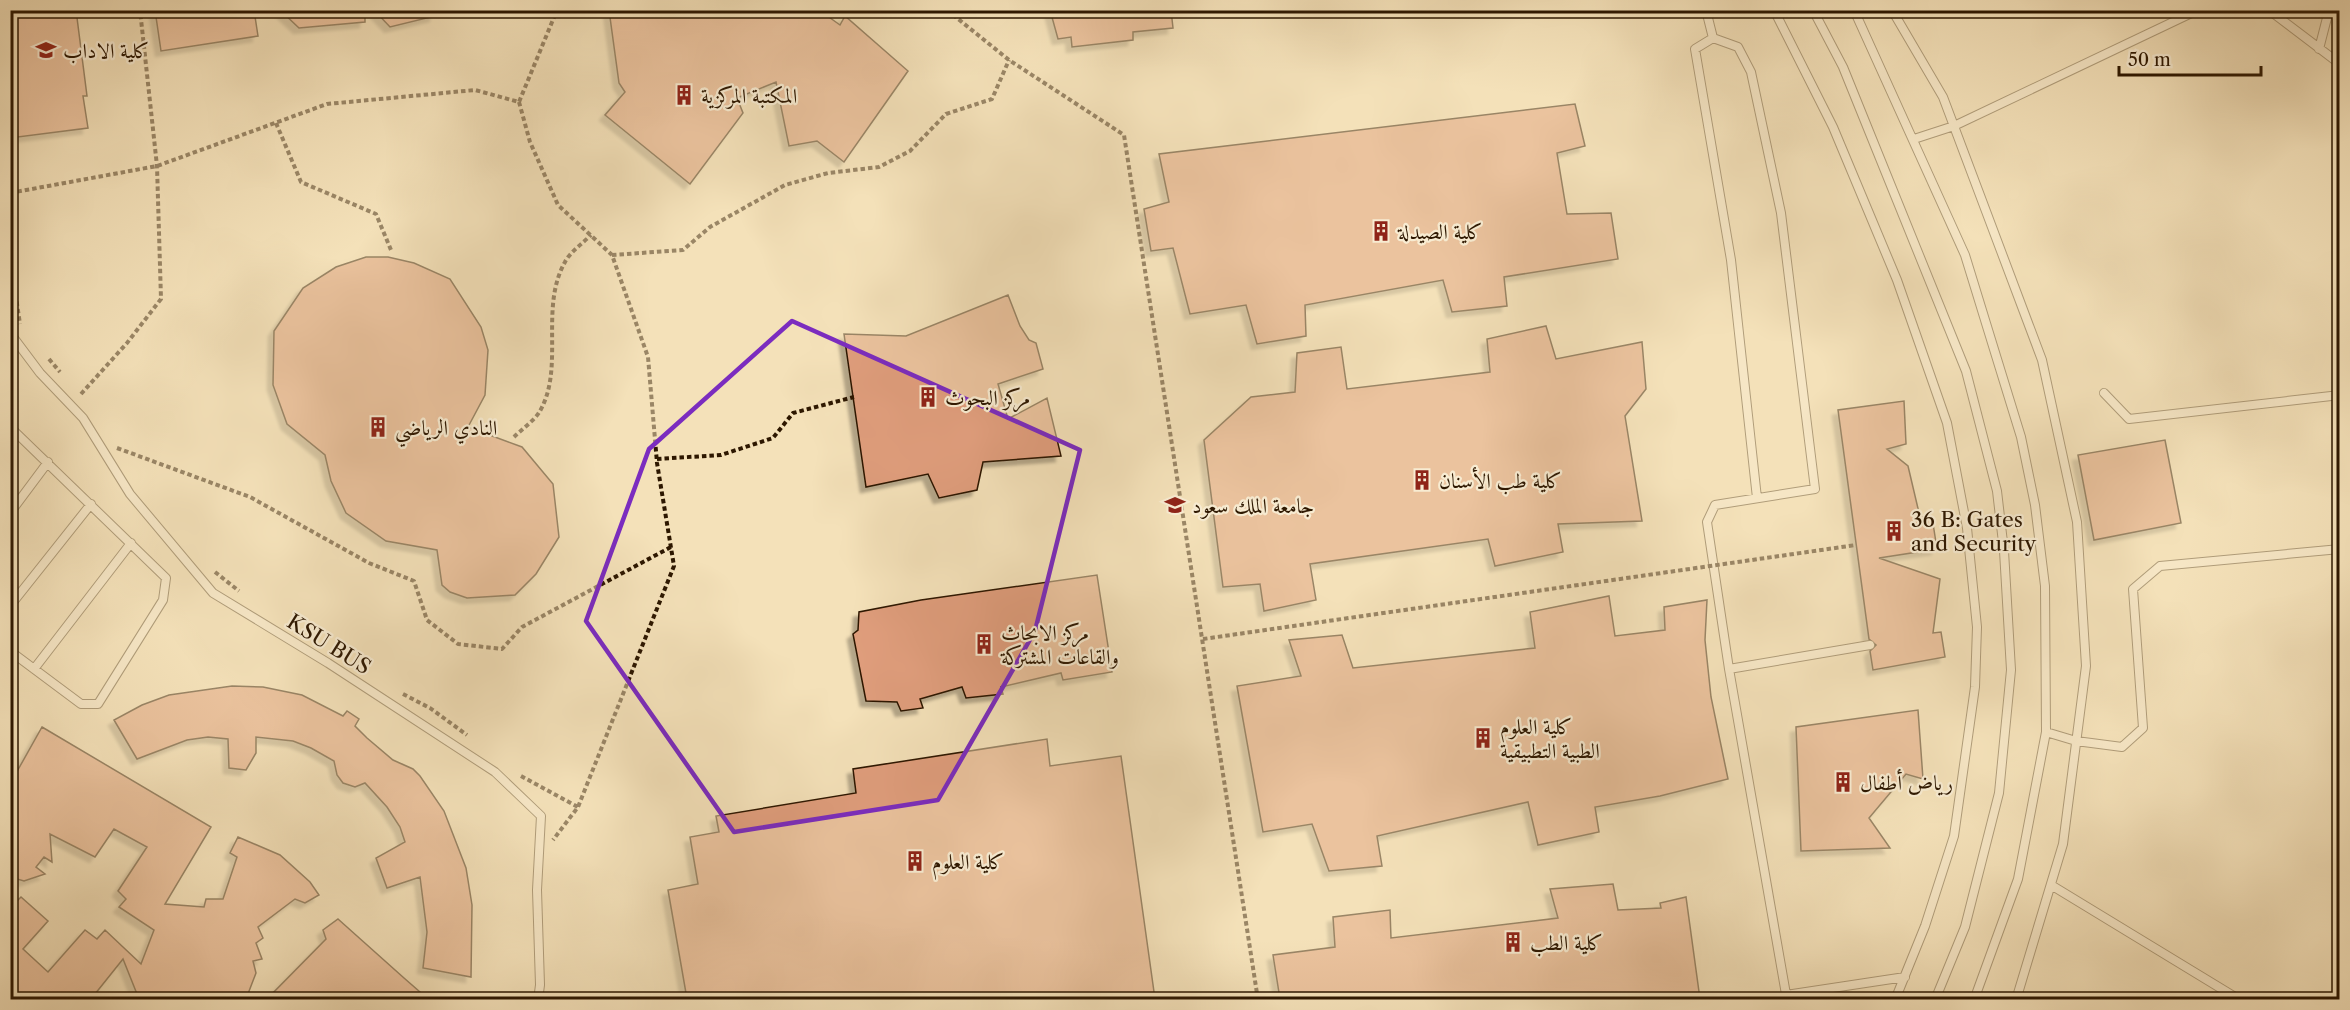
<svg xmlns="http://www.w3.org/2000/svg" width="2350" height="1010" font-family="'Libre Caslon Text',Amiri,serif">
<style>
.building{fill:#df9d7b;stroke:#2d1700;stroke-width:1.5;filter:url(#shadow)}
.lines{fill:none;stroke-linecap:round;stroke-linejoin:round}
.service-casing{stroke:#5f4a2e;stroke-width:10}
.path{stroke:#2d1700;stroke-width:4;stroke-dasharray:4.5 3;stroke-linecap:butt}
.service{stroke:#f8ecd2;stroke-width:8}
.path-bridge{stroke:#2d1700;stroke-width:4;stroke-dasharray:4.5 3;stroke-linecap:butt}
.marked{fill:none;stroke:#7b2cbf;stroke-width:4.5;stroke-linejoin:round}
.labels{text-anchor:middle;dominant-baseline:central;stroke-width:4.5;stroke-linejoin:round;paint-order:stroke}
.poi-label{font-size:21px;fill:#2d1700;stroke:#f8ecd2;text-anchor:start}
.street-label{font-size:21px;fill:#2d1700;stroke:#f8ecd2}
</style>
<defs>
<filter id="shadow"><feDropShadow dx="-5.5" dy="5.5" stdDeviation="1.5" flood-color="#0004"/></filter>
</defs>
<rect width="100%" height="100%" fill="#f4e1b9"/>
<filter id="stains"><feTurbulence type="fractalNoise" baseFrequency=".00333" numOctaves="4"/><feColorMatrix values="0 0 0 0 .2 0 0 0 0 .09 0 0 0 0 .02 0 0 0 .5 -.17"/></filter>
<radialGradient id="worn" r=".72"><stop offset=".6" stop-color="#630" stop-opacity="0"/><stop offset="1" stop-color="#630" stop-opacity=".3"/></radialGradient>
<path class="building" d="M 10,10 L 76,10 L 87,96 L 83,96 L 88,128 L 10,138 Z
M 155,10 L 254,10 L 258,36 L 161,51 Z
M 280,10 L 365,10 L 365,22 L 299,28 Z
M 374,10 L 435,10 L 435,16 L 390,27 Z
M 609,10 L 819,10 L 840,25 L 845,16 L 908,71 L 844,162 L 817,141 L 789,146 L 776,82 L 737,98 L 743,113 L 690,184 L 605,115 L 625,92 L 619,83 Z
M 1050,10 L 1171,10 L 1173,28 L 1133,32 L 1133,40 L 1072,47 L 1071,37 L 1058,39 Z
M 1575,104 L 1585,146 L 1557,153 L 1567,214 L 1611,213 L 1618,259 L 1504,277 L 1507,306 L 1452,312 L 1443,280 L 1305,305 L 1306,336 L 1257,344 L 1246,305 L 1190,314 L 1173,248 L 1151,251 L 1144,209 L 1169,202 L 1159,154 Z
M 366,257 L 388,257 L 414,263 L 450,279 L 481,327 L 488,350 L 485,395 L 468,427 L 522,447 L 553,484 L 559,537 L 536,574 L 515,595 L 467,598 L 450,592 L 442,585 L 437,550 L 386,541 L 346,513 L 331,481 L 325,455 L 287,424 L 273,385 L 274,331 L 303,288 L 336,267 Z
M 1008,295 L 1020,326 L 1029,340 L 1036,343 L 1043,369 L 998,384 L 1008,419 L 1047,398 L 1061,456 L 983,462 L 977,490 L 939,498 L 928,474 L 866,487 L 844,334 L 906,336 Z
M 1546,326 L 1556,359 L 1642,342 L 1646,389 L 1625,416 L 1642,521 L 1558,524 L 1563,552 L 1495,566 L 1488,539 L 1310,564 L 1316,600 L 1264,611 L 1260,584 L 1223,587 L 1204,440 L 1251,397 L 1295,392 L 1297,353 L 1341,347 L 1347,389 L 1490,372 L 1487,339 Z
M 1904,401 L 1906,444 L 1887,449 L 1908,466 L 1920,517 L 1932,517 L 1937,549 L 1879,558 L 1940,579 L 1933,633 L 1941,632 L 1945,657 L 1873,670 L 1870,651 L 1876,645 L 1869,639 L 1838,410 Z
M 2165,440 L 2181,523 L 2094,540 L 2078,455 Z
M 1097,575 L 1112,672 L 1063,680 L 1061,673 L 1001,687 L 1003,694 L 966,698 L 962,687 L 920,699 L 923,708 L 901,711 L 897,702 L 866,701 L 853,634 L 858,630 L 859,612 L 921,600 Z
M 1609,596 L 1615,636 L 1665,630 L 1664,607 L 1707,600 L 1705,640 L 1711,697 L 1728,779 L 1660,796 L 1595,807 L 1599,832 L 1538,845 L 1528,802 L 1377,836 L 1382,866 L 1329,871 L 1312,824 L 1263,832 L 1237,686 L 1301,676 L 1289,640 L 1342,635 L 1353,668 L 1535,648 L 1530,612 Z
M 232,686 L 263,687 L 302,695 L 343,716 L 347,711 L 359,719 L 355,726 L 367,738 L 393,760 L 413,769 L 420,776 L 444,811 L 466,868 L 472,905 L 471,977 L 423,968 L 427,932 L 420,877 L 387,888 L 376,858 L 405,842 L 400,827 L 387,807 L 365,783 L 355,787 L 343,783 L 337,775 L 334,761 L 311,748 L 293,741 L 256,737 L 256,753 L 246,770 L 229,768 L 228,739 L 208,737 L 187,740 L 137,759 L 114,720 L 142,705 L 169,695 Z
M 1918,710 L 1923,779 L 1906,774 L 1869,818 L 1890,848 L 1801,851 L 1796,727 Z
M 42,727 L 211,827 L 165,904 L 204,907 L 206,899 L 223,899 L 237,857 L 230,853 L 238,837 L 280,855 L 310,882 L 319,895 L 305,903 L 295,899 L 258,927 L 263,938 L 256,943 L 262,959 L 253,961 L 256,973 L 246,999 L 139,999 L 123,959 L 91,999 L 10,999 L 10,908 L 21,897 L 48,921 L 23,949 L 48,972 L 85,930 L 97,939 L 105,930 L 141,964 L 154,930 L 119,907 L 126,899 L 118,891 L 147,847 L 114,829 L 95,857 L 50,834 L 52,862 L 44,857 L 36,867 L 45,874 L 24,881 L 10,877 L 10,784 Z
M 1047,739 L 1050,766 L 1121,756 L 1155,999 L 687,999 L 668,890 L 698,884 L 690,837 L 719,832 L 716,816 L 856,793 L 853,769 Z
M 1613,884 L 1618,910 L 1661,908 L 1660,903 L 1686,897 L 1700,999 L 1280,999 L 1273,955 L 1335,947 L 1333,917 L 1390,910 L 1391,938 L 1558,918 L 1550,889 Z
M 338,919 L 404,978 L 428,999 L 267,999 L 326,939 L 323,930 Z"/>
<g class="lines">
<g class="service-casing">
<path id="service" d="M 1706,10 L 1713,38
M 1774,10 L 1833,127 L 1897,280 L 1947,423 L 1967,528 L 1977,627 L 1975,687 L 1954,836 L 1925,926 L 1895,1000
M 1813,10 L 1843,67 L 1966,371 L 1997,491 L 2004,551 L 2011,670 L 1999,793 L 1965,927 L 1935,1000
M 1854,10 L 1965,255 L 2021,437 L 2035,505 L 2045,586 L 2046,732 L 2018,879 L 1974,1000
M 1892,10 L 1943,97 L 2042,360 L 2077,522 L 2086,666 L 2063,844 L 2016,1000
M 2269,10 L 2340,64
M 1713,38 L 1738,47 L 1751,72 L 1781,213 L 1815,489 L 1715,505 L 1707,522 L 1729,669 L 1787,1000
M 1713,38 L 1695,49 L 1731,260 L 1757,498
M 2319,49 L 2329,10
M 1914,139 L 1954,126 L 2198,10
M 10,333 L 40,373 L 83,418 L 130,494 L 213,593 L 328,663 L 495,772 L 541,816 L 537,890 L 540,985 L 538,1000
M 2104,393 L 2129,419 L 2340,395
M 10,427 L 166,578 L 163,600 L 98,704 L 81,704 L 10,651
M 10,513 L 48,462
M 10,606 L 91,504
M 34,669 L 131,543
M 1729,669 L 1870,645
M 2046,732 L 2076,741 L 2122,747 L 2143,728 L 2133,589 L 2160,566 L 2340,549
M 2051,885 L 2240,1000
M 1786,995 L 1905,977"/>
</g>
<path class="path" d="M 947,10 L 1009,60 L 1124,135 L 1258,1000
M 519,102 L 530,142 L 558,205 L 612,255 L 648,357 L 657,463 L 674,566 L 578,807 L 553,840
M 276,123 L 301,182 L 376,214 L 391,250
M 10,193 L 157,166 L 327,104 L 475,90 L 519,102 L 557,10
M 612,255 L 683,250 L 710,227 L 785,185 L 828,173 L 879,167 L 910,151 L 946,114 L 992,99 L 1009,60
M 10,257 L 20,324
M 49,359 L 60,372
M 81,394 L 127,343 L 161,299 L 157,166 L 140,10
M 514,437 C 522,429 535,420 540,411 C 565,367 539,308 565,262 C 570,252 583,243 591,235
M 117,448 L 250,497 L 369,563 L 414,581 L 427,620 L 458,644 L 502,649 L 522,627 L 671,547
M 657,459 L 721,455 L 773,438 L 793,413 L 854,397
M 215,572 L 239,591
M 403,694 L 430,708 L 467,735
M 521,776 L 578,807"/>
<use href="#service" class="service"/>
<path class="path-bridge" d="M 1203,639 L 1856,545"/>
</g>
<path d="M0 0H2350V1010H0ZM 792,321 L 1080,450 L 1035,631 L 938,800 L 734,832 L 586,621 L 649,449 Z" fill="#f4e1b9" fill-opacity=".55" fill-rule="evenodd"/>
<path class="marked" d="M 792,321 L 1080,450 L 1035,631 L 938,800 L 734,832 L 586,621 L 649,449 Z"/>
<defs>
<g id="university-bare" transform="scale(1.62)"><path d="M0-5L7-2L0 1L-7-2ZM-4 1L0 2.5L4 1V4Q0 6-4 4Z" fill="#8f2418" stroke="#f8ecd2" stroke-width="2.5" paint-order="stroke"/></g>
<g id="building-bare" transform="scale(1.62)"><path d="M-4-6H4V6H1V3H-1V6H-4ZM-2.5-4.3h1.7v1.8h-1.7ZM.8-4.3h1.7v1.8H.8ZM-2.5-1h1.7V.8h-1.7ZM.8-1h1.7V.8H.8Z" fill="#8f2418" stroke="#f8ecd2" stroke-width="2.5" paint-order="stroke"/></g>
</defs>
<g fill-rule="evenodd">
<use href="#university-bare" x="46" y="50"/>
<use href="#building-bare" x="684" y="95"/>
<use href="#building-bare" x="1381" y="231"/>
<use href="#building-bare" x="928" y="397"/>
<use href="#building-bare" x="378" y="427"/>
<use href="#building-bare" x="1422" y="480"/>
<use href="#university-bare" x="1175" y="505"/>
<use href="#building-bare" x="1894" y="531"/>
<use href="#building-bare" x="984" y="644"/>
<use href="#building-bare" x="1483" y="738"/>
<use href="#building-bare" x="1843" y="782"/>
<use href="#building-bare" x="915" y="861"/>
<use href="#building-bare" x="1513" y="942"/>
</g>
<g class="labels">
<g class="poi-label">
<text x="63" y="50">كلية الاداب</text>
<text x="701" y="95">المكتبة المركزية</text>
<text x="1398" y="231">كلية الصيدلة</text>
<text x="945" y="397">مركز البحوث</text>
<text x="395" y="427">النادي الرياضي</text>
<text x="1439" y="480">كلية طب الأسنان</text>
<text x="1192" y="505">جامعة الملك سعود</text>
<text x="1911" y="519">36 B: Gates<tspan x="1911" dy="24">and Security</tspan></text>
<text x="1001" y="632">مركز الابحاث<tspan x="1001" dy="24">والقاعات المشتركة</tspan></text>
<text x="1500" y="726">كلية العلوم<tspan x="1500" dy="24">الطبية التطبيقية</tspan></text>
<text x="1860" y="782">رياض أطفال</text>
<text x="932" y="861">كلية العلوم</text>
<text x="1530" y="942">كلية الطب</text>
</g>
<g class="street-label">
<text transform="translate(329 644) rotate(32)">KSU BUS</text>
</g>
</g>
<rect width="2350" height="1010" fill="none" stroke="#f4e1b9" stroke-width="36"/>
<rect x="12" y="12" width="2326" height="986" fill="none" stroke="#2d1700" stroke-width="3"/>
<rect x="18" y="18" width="2314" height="974" fill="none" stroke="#2d1700" stroke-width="1.5"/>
<path d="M2119 66v9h142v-9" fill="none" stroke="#2d1700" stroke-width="3"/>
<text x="2128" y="66" font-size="18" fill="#2d1700" stroke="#f8ecd2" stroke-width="4.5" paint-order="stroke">50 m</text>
<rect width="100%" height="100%" filter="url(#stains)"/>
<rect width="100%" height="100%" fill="url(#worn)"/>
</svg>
